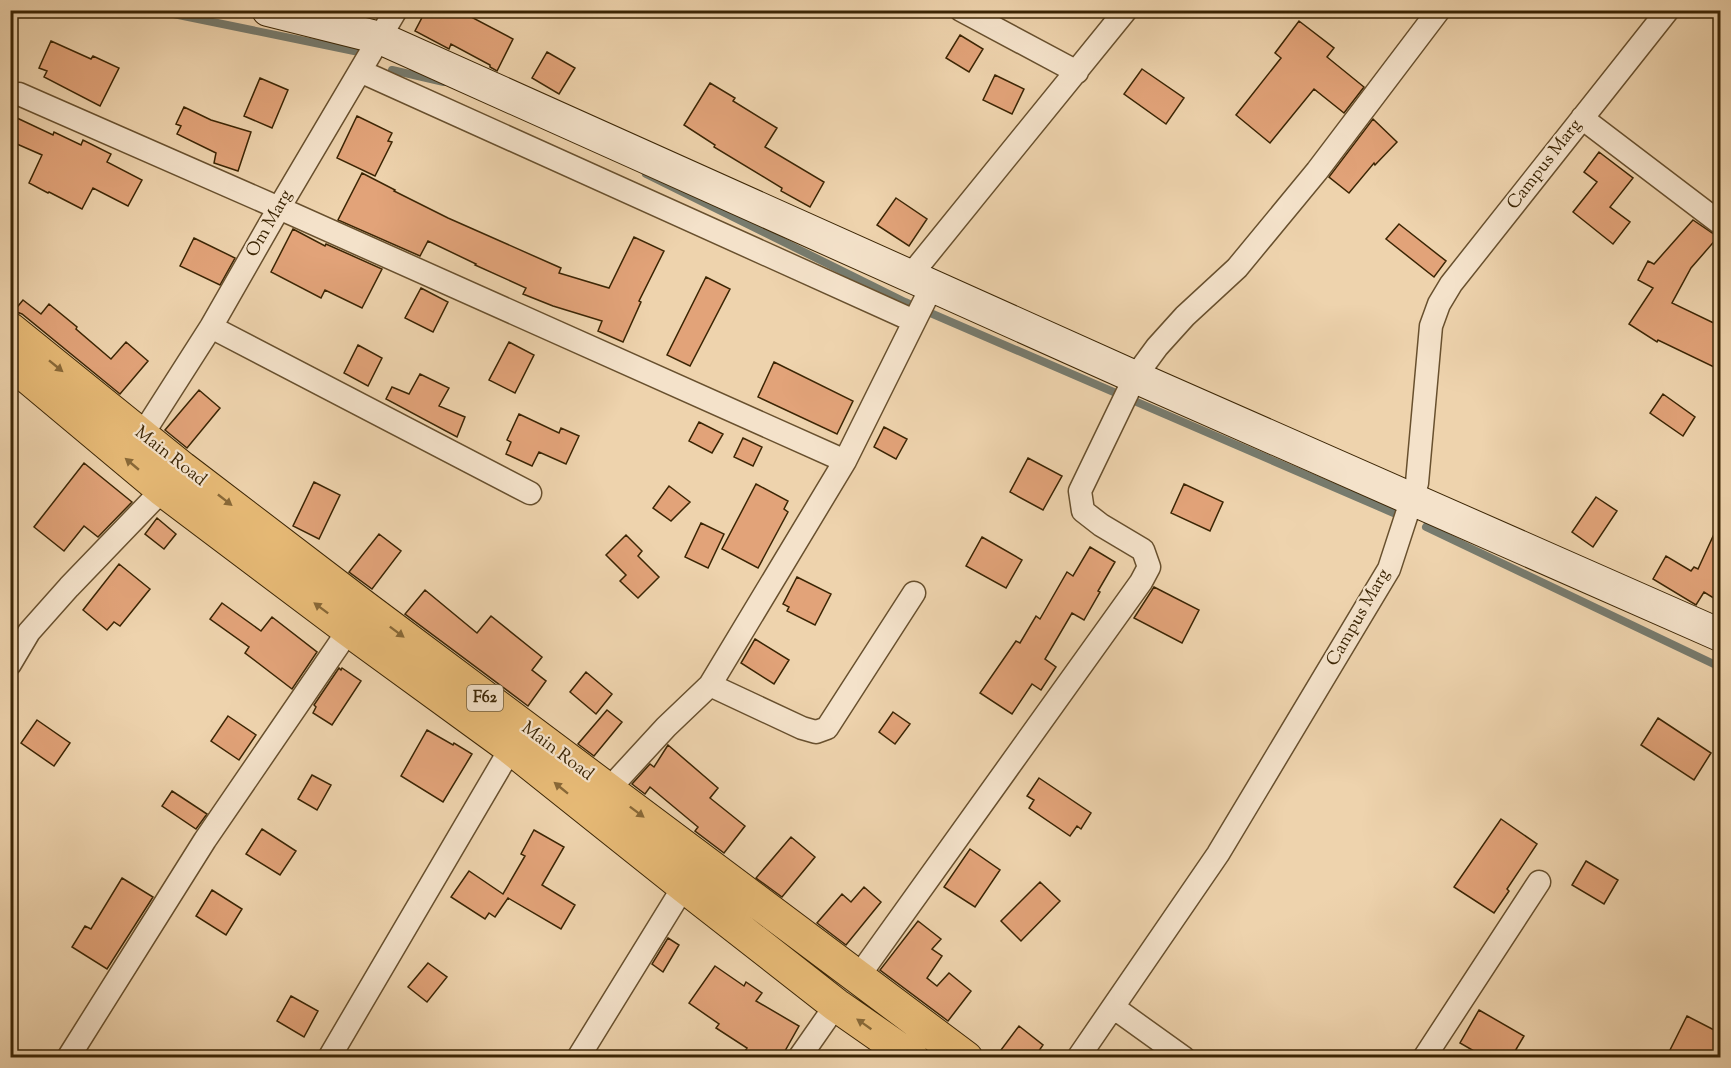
<svg xmlns="http://www.w3.org/2000/svg" width="1731" height="1068" font-family="'Sorts Mill Goudy',serif">
<style>
.lines{fill:none;stroke-linecap:round;stroke-linejoin:round}
.stream{stroke:#777b6e;stroke-width:8}
.building{fill:#e2a379;stroke:#3b2504;stroke-width:1.5}
.street-casing{stroke:#68502e;stroke-width:25}
.secondary-casing{stroke:#3b2504;stroke-width:34}
.primary-casing{stroke:#3b2504;stroke-width:35}
.street{stroke:#f4e2ca;stroke-width:22}
.secondary{stroke:#f4e2ca;stroke-width:32}
.primary{stroke:#e7ba76;stroke-width:33}
.oneway{fill:#886837}
.labels{text-anchor:middle;dominant-baseline:central;stroke-width:4.5;stroke-linejoin:round;paint-order:stroke}
.shield{fill:#f4e2ca;stroke:#725e3f;stroke-width:1.5}
.shield-label{font-size:16px;font-weight:bold;fill:#3b2504}
.street-label{font-size:18px;fill:#3b2504;stroke:#f4e2ca}
</style>
<rect width="100%" height="100%" fill="#eed3ad"/>
<filter id="stains"><feTurbulence type="fractalNoise" baseFrequency=".00333" numOctaves="4"/><feColorMatrix values="0 0 0 0 .2 0 0 0 0 .09 0 0 0 0 .02 0 0 0 .5 -.17"/></filter>
<radialGradient id="worn" r=".72"><stop offset=".6" stop-color="#630" stop-opacity="0"/><stop offset="1" stop-color="#630" stop-opacity=".3"/></radialGradient>
<g class="lines">
<path class="stream" d="M 154,10 L 359,52
M 392,70 L 444,82
M 646,174 L 905,302 L 1396,514
M 1426,527 L 1720,667"/>
</g>
<path class="building" d="M 426,10 L 458,10 L 513,39 L 497,71 L 490,67 L 490,65 L 451,44 L 449,49 L 415,31 Z
M 1299,21 L 1334,48 L 1327,57 L 1364,87 L 1344,113 L 1314,89 L 1270,143 L 1236,115 L 1281,58 L 1275,53 Z
M 960,35 L 983,49 L 969,72 L 946,58 Z
M 51,41 L 91,59 L 93,56 L 119,68 L 100,106 L 44,77 L 47,71 L 39,68 Z
M 547,52 L 575,68 L 559,94 L 532,78 Z
M 1142,69 L 1184,98 L 1166,124 L 1124,94 Z
M 995,75 L 1024,89 L 1012,114 L 983,100 Z
M 260,78 L 288,90 L 272,128 L 244,116 Z
M 710,83 L 735,98 L 733,101 L 777,128 L 765,147 L 824,182 L 810,207 L 781,191 L 782,188 L 714,147 L 715,145 L 684,125 Z
M 184,107 L 211,120 L 251,132 L 238,171 L 214,163 L 216,153 L 177,134 L 181,126 L 176,124 Z
M 357,116 L 392,133 L 388,141 L 392,142 L 375,176 L 337,158 Z
M 17,118 L 53,135 L 54,132 L 81,145 L 83,140 L 111,154 L 107,162 L 142,180 L 128,206 L 93,188 L 82,209 L 49,192 L 48,193 L 29,183 L 42,155 L 10,141 L 10,132 Z
M 1373,119 L 1397,142 L 1375,165 L 1374,163 L 1349,193 L 1329,177 Z
M 1599,152 L 1633,178 L 1610,207 L 1630,222 L 1613,244 L 1573,212 L 1597,182 L 1584,172 Z
M 362,173 L 395,190 L 394,191 L 448,218 L 561,268 L 559,273 L 609,288 L 634,237 L 664,251 L 639,301 L 641,302 L 623,342 L 598,331 L 602,321 L 553,306 L 523,294 L 526,288 L 475,265 L 476,264 L 428,241 L 420,256 L 338,220 Z
M 896,198 L 927,219 L 909,246 L 877,225 Z
M 1693,220 L 1718,237 L 1691,268 L 1672,303 L 1720,326 L 1720,353 L 1714,367 L 1658,340 L 1657,342 L 1629,324 L 1653,288 L 1638,280 L 1648,261 L 1654,264 Z
M 1399,224 L 1446,261 L 1434,277 L 1386,239 Z
M 293,229 L 325,246 L 326,244 L 382,269 L 362,308 L 325,290 L 321,298 L 271,272 Z
M 194,238 L 235,258 L 220,285 L 180,266 Z
M 706,277 L 730,289 L 690,366 L 667,355 Z
M 421,288 L 448,302 L 433,332 L 405,318 Z
M 23,300 L 41,314 L 49,304 L 77,327 L 76,329 L 111,359 L 126,342 L 148,361 L 120,394 L 22,314 L 14,311 Z
M 509,342 L 534,355 L 515,393 L 489,380 Z
M 358,345 L 382,358 L 368,386 L 344,373 Z
M 774,362 L 853,401 L 837,434 L 758,397 Z
M 420,374 L 449,388 L 439,406 L 465,417 L 457,437 L 386,399 L 392,387 L 409,394 Z
M 199,390 L 220,408 L 187,448 L 165,430 Z
M 1663,394 L 1695,417 L 1683,436 L 1650,413 Z
M 519,414 L 559,433 L 561,428 L 579,436 L 566,464 L 539,452 L 532,466 L 506,454 L 511,442 L 507,440 Z
M 699,422 L 723,434 L 712,453 L 689,441 Z
M 884,427 L 907,439 L 896,459 L 874,447 Z
M 743,438 L 762,447 L 753,466 L 734,457 Z
M 1028,458 L 1062,476 L 1043,510 L 1010,492 Z
M 84,463 L 132,502 L 98,537 L 84,526 L 64,551 L 34,527 Z
M 314,482 L 340,495 L 319,539 L 293,526 Z
M 756,484 L 788,501 L 784,509 L 788,512 L 758,568 L 722,549 Z
M 1184,484 L 1223,502 L 1210,531 L 1171,513 Z
M 669,486 L 690,502 L 671,521 L 653,508 Z
M 1596,497 L 1617,511 L 1593,547 L 1572,532 Z
M 157,518 L 176,534 L 164,549 L 145,534 Z
M 1720,521 L 1720,602 L 1704,592 L 1696,605 L 1653,579 L 1666,556 L 1691,571 L 1694,567 L 1698,569 Z
M 701,523 L 724,534 L 708,568 L 685,557 Z
M 379,534 L 401,551 L 372,589 L 349,572 Z
M 626,535 L 642,551 L 638,556 L 659,577 L 638,598 L 620,581 L 626,575 L 606,555 Z
M 982,537 L 1022,560 L 1006,588 L 966,566 Z
M 1090,547 L 1115,562 L 1098,591 L 1100,592 L 1084,620 L 1072,613 L 1045,659 L 1056,667 L 1041,690 L 1032,684 L 1012,714 L 980,693 L 1016,641 L 1020,643 L 1036,616 L 1040,619 L 1067,572 L 1073,576 Z
M 119,564 L 150,589 L 120,626 L 114,622 L 107,630 L 83,610 Z
M 797,577 L 831,594 L 815,625 L 787,611 L 789,607 L 783,604 Z
M 1154,587 L 1199,610 L 1182,643 L 1134,618 Z
M 425,590 L 477,633 L 491,616 L 542,657 L 532,670 L 546,681 L 528,706 L 405,614 Z
M 222,603 L 261,631 L 272,617 L 317,652 L 292,689 L 245,653 L 249,647 L 210,619 Z
M 755,639 L 789,660 L 774,684 L 741,663 Z
M 339,668 L 341,670 L 342,668 L 361,681 L 332,725 L 313,713 L 316,707 L 314,705 Z
M 586,672 L 612,694 L 596,714 L 570,692 Z
M 607,710 L 622,722 L 594,756 L 578,744 Z
M 893,712 L 910,724 L 895,744 L 879,732 Z
M 228,716 L 256,735 L 239,760 L 211,741 Z
M 1658,718 L 1711,753 L 1694,780 L 1641,745 Z
M 37,720 L 70,743 L 54,766 L 21,743 Z
M 427,730 L 453,745 L 454,743 L 472,754 L 443,802 L 401,776 Z
M 668,745 L 718,788 L 710,798 L 745,826 L 724,853 L 695,831 L 698,827 L 650,787 L 645,794 L 632,784 L 650,764 L 654,767 Z
M 312,775 L 331,785 L 317,810 L 298,799 Z
M 1039,778 L 1091,813 L 1081,829 L 1077,826 L 1070,836 L 1029,808 L 1034,800 L 1027,796 Z
M 172,791 L 207,814 L 196,829 L 162,806 Z
M 1501,819 L 1537,844 L 1507,889 L 1509,891 L 1494,913 L 1454,887 Z
M 262,829 L 296,851 L 280,875 L 246,854 Z
M 534,830 L 564,847 L 542,885 L 575,905 L 561,929 L 508,898 L 495,917 L 489,913 L 485,919 L 451,897 L 469,871 L 503,894 L 525,856 L 521,854 Z
M 791,837 L 815,857 L 782,897 L 756,878 Z
M 970,849 L 1000,870 L 975,907 L 944,887 Z
M 1586,861 L 1618,880 L 1604,904 L 1572,885 Z
M 122,878 L 153,897 L 107,969 L 72,947 L 85,926 L 91,929 Z
M 1040,882 L 1060,901 L 1021,941 L 1001,921 Z
M 864,887 L 881,902 L 846,945 L 817,923 L 842,894 L 851,902 Z
M 212,890 L 242,909 L 226,935 L 196,916 Z
M 918,921 L 941,939 L 932,949 L 942,956 L 927,978 L 937,986 L 949,973 L 971,991 L 948,1021 L 880,970 Z
M 668,938 L 679,945 L 663,972 L 652,964 Z
M 428,963 L 447,977 L 427,1002 L 408,987 Z
M 715,966 L 744,986 L 746,982 L 762,993 L 756,1001 L 799,1026 L 781,1058 L 741,1058 L 747,1048 L 716,1028 L 719,1024 L 689,1003 Z
M 291,996 L 318,1011 L 304,1037 L 277,1021 Z
M 1479,1010 L 1524,1036 L 1511,1058 L 1486,1058 L 1460,1043 Z
M 1687,1016 L 1720,1033 L 1720,1058 L 1666,1058 Z
M 1019,1026 L 1043,1045 L 1034,1058 L 995,1058 Z"/>
<g class="lines">
<g class="street-casing">
<path id="street" d="M 961,10 L 1077,72
M 360,71 L 914,321
M 19,94 L 279,208 L 845,461 L 710,685 L 666,727 L 608,790
M 1582,118 L 1720,223
M 910,276 L 1126,10
M 211,327 L 530,493
M 142,435 L 211,327 L 279,208 L 396,10
M 845,461 L 932,286
M 10,664 L 29,632 L 69,587 L 171,481
M 710,685 L 802,728 L 816,732 L 827,728 L 914,593
M 858,977 L 1141,582 L 1149,567 L 1143,550 L 1101,525 L 1083,511 L 1080,491 L 1135,377 L 1157,347 L 1185,316 L 1237,268 L 1317,171 L 1439,10
M 1113,1007 L 1184,1058
M 68,1058 L 205,840 L 357,618
M 329,1058 L 511,748
M 578,1058 L 684,886
M 799,1058 L 836,1005
M 1078,1058 L 1218,854 L 1389,569 L 1417,483 L 1431,326 L 1439,304 L 1451,284 L 1668,10
M 1424,1058 L 1539,882"/>
</g>
<g class="secondary-casing">
<path id="secondary" d="M 268,10 L 380,38 L 1135,377 L 1720,635"/>
</g>
<g class="primary-casing">
<path id="primary" d="M 10,329 L 182,468 L 364,607 L 966,1058
M 10,362 L 163,490 L 349,630 L 511,748 L 684,886 L 836,1005 L 912,1058"/>
</g>
<use href="#street" class="street"/>
<use href="#secondary" class="secondary"/>
<use href="#primary" class="primary"/>
</g>
<defs><path id="oneway-solid" d="M-6-.8H1V-3.2L6.5 0L1 3.2V.8H-6Z" transform="scale(1.5)"/></defs>
<g class="oneway">
<use href="#oneway-solid" transform="translate(56 366) rotate(39)"/>
<use href="#oneway-solid" transform="translate(132 464) rotate(-140)"/>
<use href="#oneway-solid" transform="translate(225 500) rotate(38)"/>
<use href="#oneway-solid" transform="translate(321 608) rotate(-143)"/>
<use href="#oneway-solid" transform="translate(397 632) rotate(37)"/>
<use href="#oneway-solid" transform="translate(561 788) rotate(-141)"/>
<use href="#oneway-solid" transform="translate(637 812) rotate(37)"/>
<use href="#oneway-solid" transform="translate(864 1024) rotate(-145)"/>
</g>
<g class="labels">
<rect class="shield" x="467" y="685" width="36" height="26" rx="4.5"/>
<g class="shield-label">
<text x="485" y="698">F62</text>
</g>
<g class="street-label">
<text transform="translate(1545 165) rotate(-52)">Campus Marg</text>
<text transform="translate(270 224) rotate(-60)">Om Marg</text>
<text transform="translate(170 457) rotate(38)">Main Road</text>
<text transform="translate(1359 618) rotate(-60)">Campus Marg</text>
<text transform="translate(557 752) rotate(37)">Main Road</text>
</g>
</g>
<rect width="1731" height="1068" fill="none" stroke="#eed3ad" stroke-width="36"/>
<rect x="12" y="12" width="1707" height="1044" fill="none" stroke="#3b2504" stroke-width="3"/>
<rect x="18" y="18" width="1695" height="1032" fill="none" stroke="#3b2504" stroke-width="1.5"/>
<rect width="100%" height="100%" filter="url(#stains)"/>
<rect width="100%" height="100%" fill="url(#worn)"/>
</svg>
